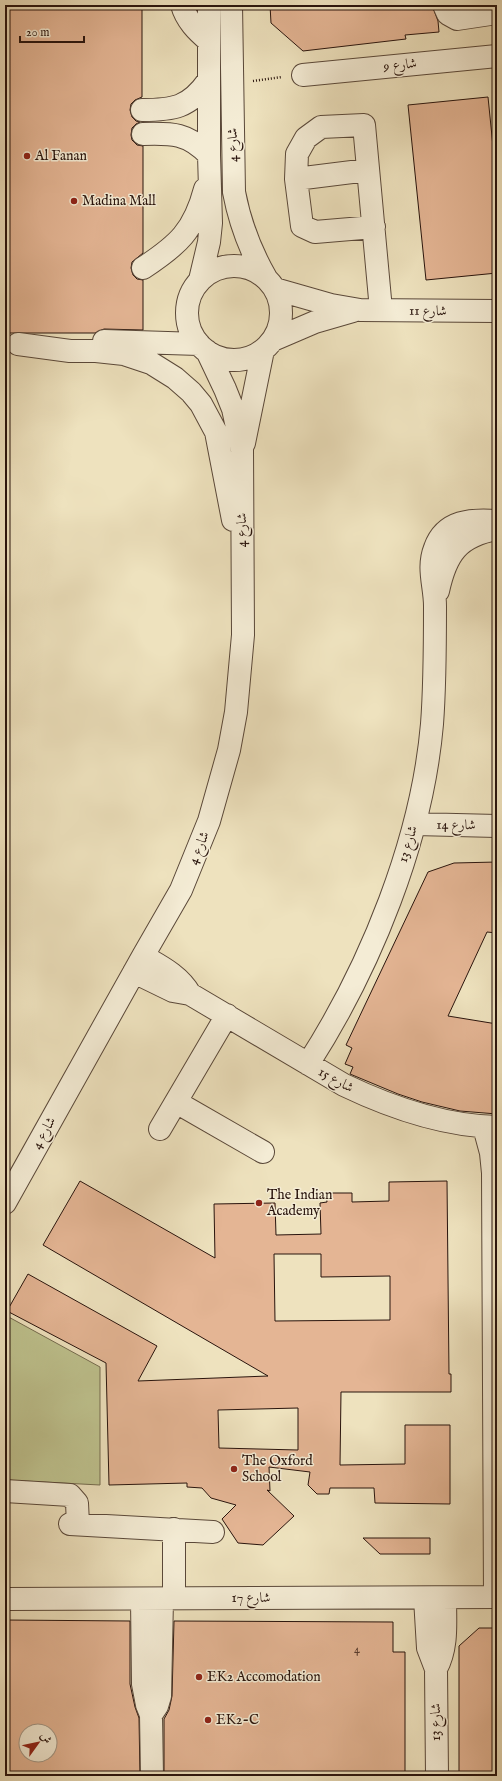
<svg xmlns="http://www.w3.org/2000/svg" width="502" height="1781" font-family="'IM FELL English',Amiri,serif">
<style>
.green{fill:#bec28e;stroke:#746b4e}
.building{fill:#e4b594;stroke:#29140d;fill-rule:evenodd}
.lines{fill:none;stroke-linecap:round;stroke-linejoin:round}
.minor-casing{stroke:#5a4839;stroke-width:24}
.path{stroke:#29140d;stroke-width:2.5;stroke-dasharray:1 2;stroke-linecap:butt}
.minor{stroke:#f4ecd5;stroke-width:22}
.poi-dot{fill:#8f2418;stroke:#f4ecd5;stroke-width:1.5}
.labels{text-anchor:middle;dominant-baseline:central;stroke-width:3;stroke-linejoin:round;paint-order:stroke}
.number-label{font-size:12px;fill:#583c2f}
.street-label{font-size:14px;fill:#29140d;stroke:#f4ecd5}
.poi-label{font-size:14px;fill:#29140d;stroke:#f4ecd5;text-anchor:start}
</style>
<rect width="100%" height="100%" fill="#eee2be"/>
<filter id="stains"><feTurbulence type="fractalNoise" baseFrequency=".005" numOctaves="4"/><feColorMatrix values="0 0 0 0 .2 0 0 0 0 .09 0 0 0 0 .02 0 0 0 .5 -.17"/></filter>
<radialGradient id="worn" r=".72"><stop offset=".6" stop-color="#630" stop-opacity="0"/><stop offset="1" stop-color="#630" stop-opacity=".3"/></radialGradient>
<path class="green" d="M 5,1315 L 100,1367 L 100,1485 L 5,1480 Z"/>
<path class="building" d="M 5,5 L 142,5 L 142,97 L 135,100 L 131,104 L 130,110 L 132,117 L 136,121 L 140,122 L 136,124 L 132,128 L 131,135 L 132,140 L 137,145 L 143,146 L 143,253 L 132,262 L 131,268 L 133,275 L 137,279 L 143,280 L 143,330 L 104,329 L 95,333 L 5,333 Z
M 270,5 L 432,5 L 438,21 L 439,32 L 405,35 L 406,39 L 303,51 L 271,23 Z
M 488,97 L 497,186 L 497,273 L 426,280 L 408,105 Z
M 497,862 L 497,933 L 487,932 L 448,1016 L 497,1024 L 497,1114 L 460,1111 L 422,1102 L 398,1094 L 350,1074 L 353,1067 L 345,1064 L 352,1048 L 346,1045 L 428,872 L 454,863 Z
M 80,1181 L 215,1258 L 214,1204 L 275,1203 L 276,1235 L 321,1234 L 320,1203 L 327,1202 L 326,1193 L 352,1193 L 352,1202 L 389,1201 L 389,1182 L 447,1181 L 449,1374 L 451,1374 L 451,1392 L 341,1392 L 340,1465 L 405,1464 L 405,1425 L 450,1425 L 450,1504 L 375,1503 L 374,1488 L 330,1488 L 329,1494 L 317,1494 L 308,1485 L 310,1472 L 269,1467 L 270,1491 L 267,1490 L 294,1516 L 263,1545 L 238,1543 L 222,1519 L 236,1505 L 211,1498 L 202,1488 L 187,1487 L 187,1483 L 109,1485 L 106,1363 L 7,1311 L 28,1274 L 157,1346 L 138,1381 L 268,1376 L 43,1245 ZM 274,1254 L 321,1254 L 321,1277 L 390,1276 L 390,1320 L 275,1321 ZM 298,1408 L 298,1450 L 219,1448 L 218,1410 Z
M 363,1538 L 430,1538 L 430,1554 L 380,1554 Z
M 5,1620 L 130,1621 L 130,1684 L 135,1707 L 139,1718 L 140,1776 L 5,1776 ZM 26,1731 L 50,1731 L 50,1755 L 26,1755 Z
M 174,1621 L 393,1622 L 393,1652 L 405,1652 L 405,1776 L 164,1776 L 164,1719 L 169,1710 L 172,1696 Z
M 479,1628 L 497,1628 L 497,1776 L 459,1776 L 459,1646 Z"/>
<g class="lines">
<g class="minor-casing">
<path id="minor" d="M 182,5 C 186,20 197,31 209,41
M 231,5 L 234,192 C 240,224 250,250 266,278
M 444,5 L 448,14 L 457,19 L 497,13
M 303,75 L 497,56
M 142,110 C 173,110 189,108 208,81
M 143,134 C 172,133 188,133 209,155
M 296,179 L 368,170
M 374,227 L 315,232 L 302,226 L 296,179 L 297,154 L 306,138 L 321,127 L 364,125 L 381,310
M187 313a47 47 0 1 1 94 0a47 47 0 1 1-94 0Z
M 143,268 C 178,245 194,231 205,189
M 200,280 L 209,242 L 211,223 L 209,155 L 209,5
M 275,289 L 331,305 L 360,310 L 497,311
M 273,340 L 315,322 L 353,311
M 104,341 L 199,344
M 18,344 L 70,351 L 96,351 L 124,354 L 151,363 L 175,378 L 191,392 L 201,404 L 216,432 L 233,520
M 244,443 L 263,350
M 438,591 C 446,554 458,536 497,529
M 415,824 L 497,826
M 143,956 C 160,966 179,975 190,994
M 134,972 L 173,991 L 190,994 L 344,1085 C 392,1108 444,1126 497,1127
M 308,1064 C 371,966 422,840 432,724 C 435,685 435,645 435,606 C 435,586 427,568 435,548 C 445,520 472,519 497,521
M 176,1102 L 263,1152
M 484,1127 L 491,1153 L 493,1173 L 495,1597
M 160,1129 L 227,1015
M 5,1203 L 143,956 L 181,890 L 209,821 L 229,750 L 236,712 L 243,635 L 242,450 L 233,409 L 225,389 L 207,351
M 5,1491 L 70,1495 L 77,1503 L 78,1524
M 70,1524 L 213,1532
M 174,1598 L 174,1529
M 425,1598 L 428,1648 L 436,1669 L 437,1776
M 5,1599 L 497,1597
M 142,1599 L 143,1684 L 147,1705 L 151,1715 L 152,1776
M 436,1669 C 448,1647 445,1622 445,1598
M 151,1715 L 157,1706 L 160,1696 L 162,1599"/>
</g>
<path class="path" d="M 253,81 L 282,77"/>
<use href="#minor" class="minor"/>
</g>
<g class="poi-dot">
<circle cx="27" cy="156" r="4"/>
<circle cx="74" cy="201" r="4"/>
<circle cx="259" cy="1203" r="4"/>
<circle cx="234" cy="1469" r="4"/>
<circle cx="199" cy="1677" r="4"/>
<circle cx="208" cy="1720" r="4"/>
</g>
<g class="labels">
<g class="number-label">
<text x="357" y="1649">4</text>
</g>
<g class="street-label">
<text transform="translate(400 65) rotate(-6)">شارع 9</text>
<text transform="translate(233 145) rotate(-91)">شارع 4</text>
<text transform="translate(428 311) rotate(1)">شارع 11</text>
<text transform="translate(242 530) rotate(-90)">شارع 4</text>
<text transform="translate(456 825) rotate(1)">شارع 14</text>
<text transform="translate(408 844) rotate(-73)">شارع 13</text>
<text transform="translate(199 848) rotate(-68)">شارع 4</text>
<text transform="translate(336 1080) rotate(29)">شارع 15</text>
<text transform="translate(44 1133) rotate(-61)">شارع 4</text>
<text x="251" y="1598">شارع 17</text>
<text transform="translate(436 1722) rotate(-90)">شارع 13</text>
</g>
<g class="poi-label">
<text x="35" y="156">Al Fanan</text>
<text x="82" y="201">Madina Mall</text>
<text x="267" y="1195">The Indian<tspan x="267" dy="16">Academy</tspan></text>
<text x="242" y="1461">The Oxford<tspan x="242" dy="16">School</tspan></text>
<text x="207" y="1677">EK2 Accomodation</text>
<text x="216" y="1720">EK2-C</text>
</g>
</g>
<rect width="502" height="1781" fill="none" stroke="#eee2be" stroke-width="20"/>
<rect x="6" y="6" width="490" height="1769" fill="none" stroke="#29140d" stroke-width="2"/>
<rect x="10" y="10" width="482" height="1761" fill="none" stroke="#29140d"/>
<g transform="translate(38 1743) rotate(57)"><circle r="19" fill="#f4ecd5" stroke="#a39685"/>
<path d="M0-3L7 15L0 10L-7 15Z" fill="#8f2418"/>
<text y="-6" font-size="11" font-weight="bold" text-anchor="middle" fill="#29140d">ش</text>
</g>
<path d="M20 36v6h64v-6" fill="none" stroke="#29140d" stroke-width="2"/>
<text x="26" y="36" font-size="12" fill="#29140d" stroke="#f4ecd5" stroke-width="3" paint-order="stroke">20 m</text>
<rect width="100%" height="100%" filter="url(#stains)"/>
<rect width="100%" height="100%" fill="url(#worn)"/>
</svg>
